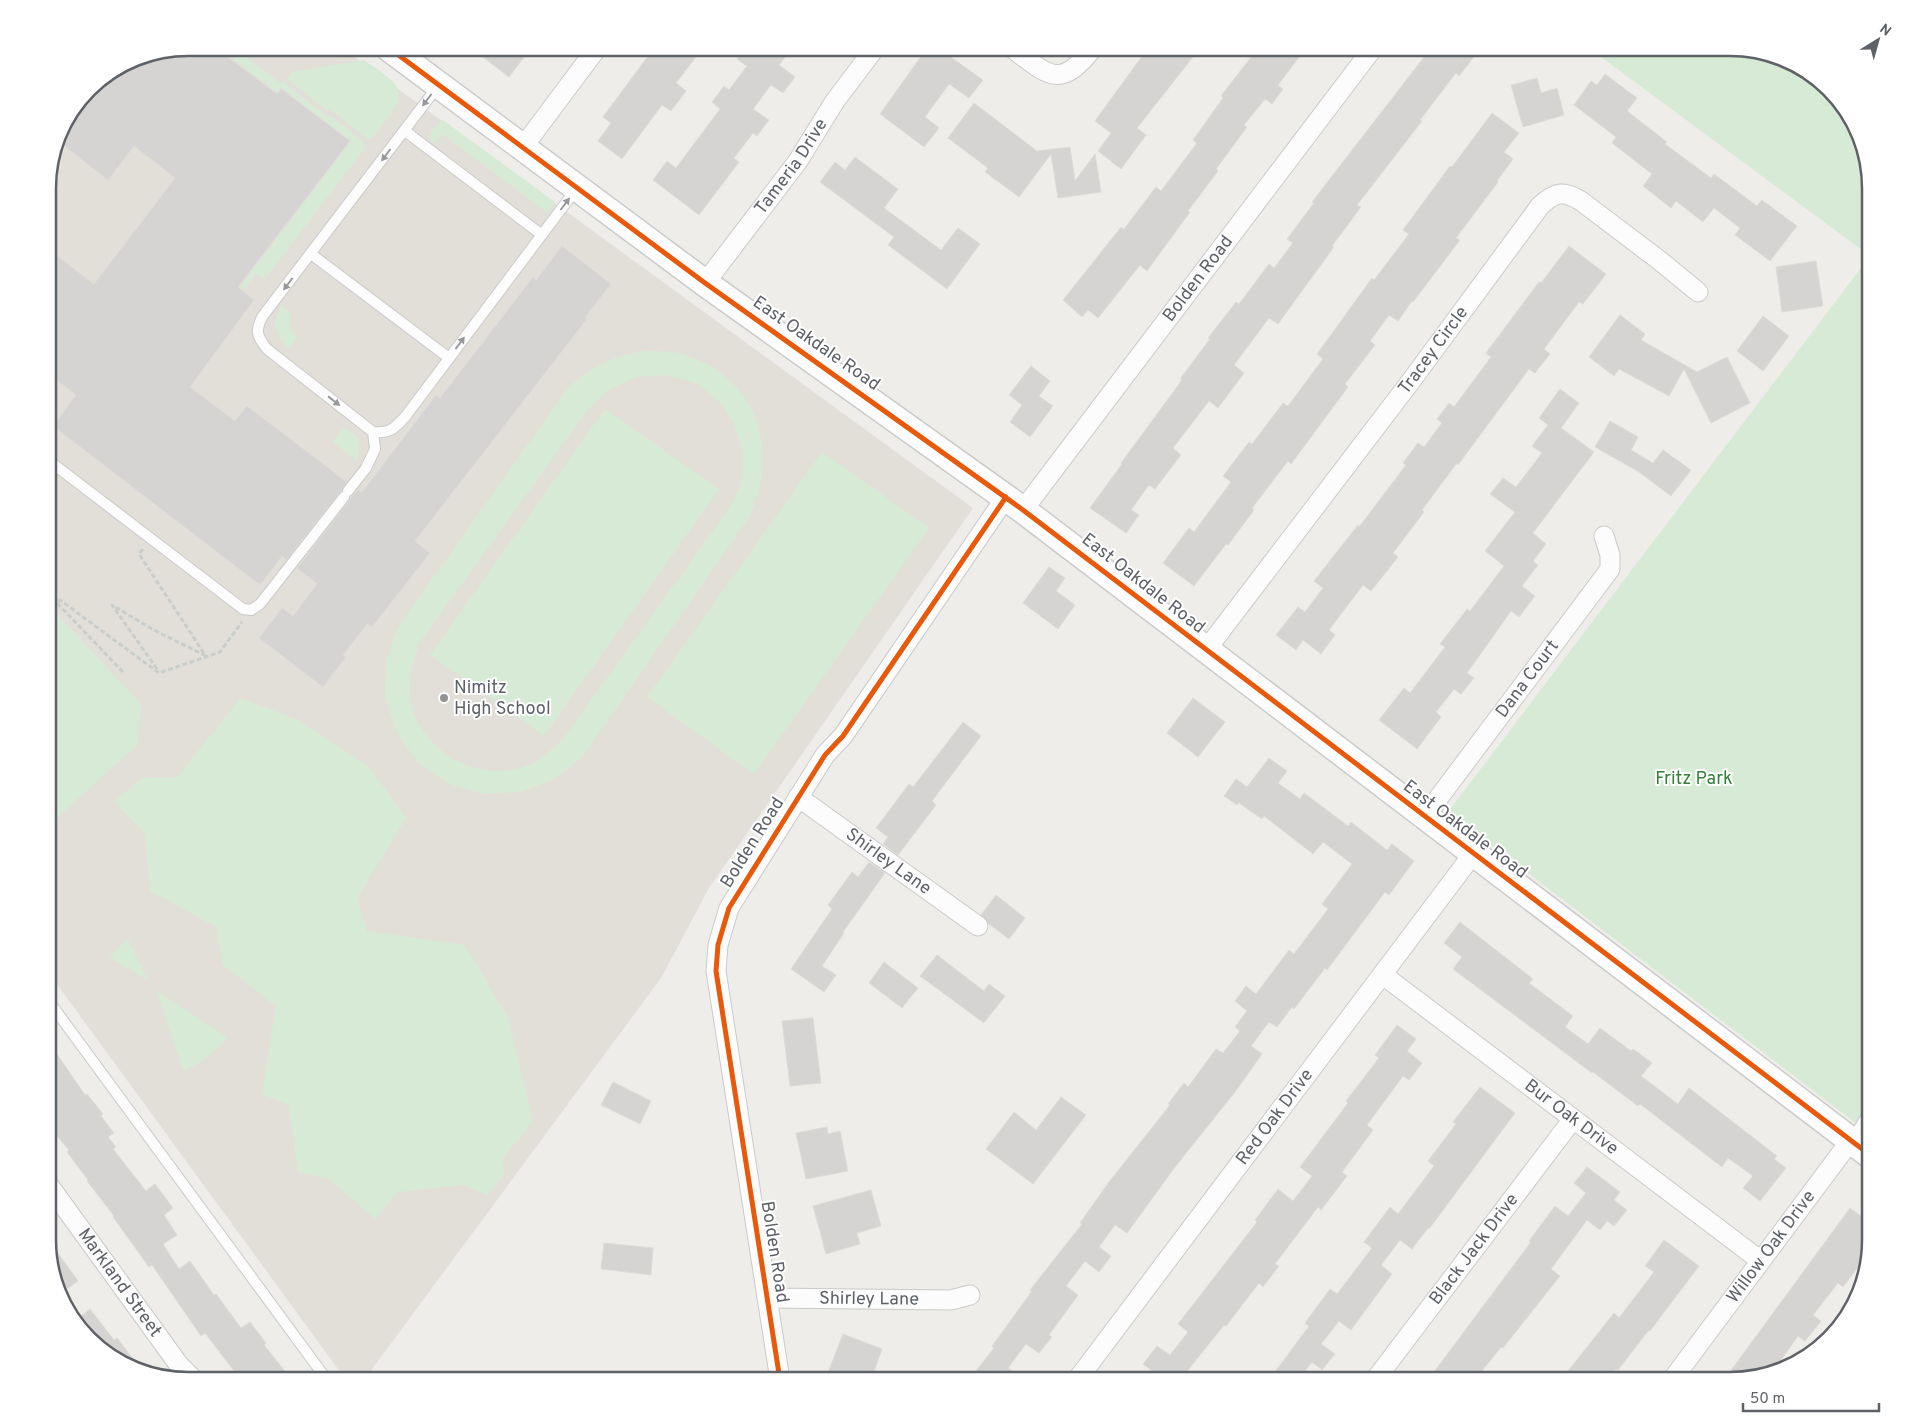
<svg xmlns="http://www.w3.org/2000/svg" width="1918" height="1428" font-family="Overpass,sans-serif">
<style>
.education{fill:#e2dfd9}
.green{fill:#d7ead5;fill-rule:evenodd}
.building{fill:#d5d4d2;stroke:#dedcd8}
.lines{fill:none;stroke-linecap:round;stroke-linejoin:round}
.lane-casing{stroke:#cacaca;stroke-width:12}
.street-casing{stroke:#cacaca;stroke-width:21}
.secondary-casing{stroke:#cbcbcb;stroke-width:29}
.path{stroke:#cacecb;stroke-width:3;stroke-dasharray:5 2.5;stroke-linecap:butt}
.lane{stroke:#fdfcfc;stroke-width:10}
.street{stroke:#fdfcfc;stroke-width:19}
.secondary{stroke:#fdfcfc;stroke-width:26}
.cycleway-casing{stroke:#fff;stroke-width:8}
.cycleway{stroke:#e8590c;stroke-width:5}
.oneway{fill:#96989b}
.poi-dot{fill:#919394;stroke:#fff;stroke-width:2}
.labels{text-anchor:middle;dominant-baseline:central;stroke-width:4;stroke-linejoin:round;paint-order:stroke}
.street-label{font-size:18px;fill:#5e6267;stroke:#fff}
.poi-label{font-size:18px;fill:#5e6267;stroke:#fff;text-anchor:start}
.park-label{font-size:18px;fill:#338137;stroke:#fff}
.rim{fill:none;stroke:#5e6267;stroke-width:2.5}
</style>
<rect width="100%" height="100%" fill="#efede9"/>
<path class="education" d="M 188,48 L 342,48 L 973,508 L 709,888 L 661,978 L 364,1380 L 346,1380 L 48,972 L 48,178 L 62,125 L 95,83 L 134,58 Z"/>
<path class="green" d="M 218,48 L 234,48 L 281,84 L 283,82 L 328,117 L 330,115 L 364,142 L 364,149 L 264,280 L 256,274 L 243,290 L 240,287 L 351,141 L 281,87 L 277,92 Z
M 1589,48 L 1730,48 L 1776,55 L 1816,77 L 1856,125 L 1870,188 L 1870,1134 L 1448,812 L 1870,256 Z
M 364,60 C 374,67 387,75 395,84 C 409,98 381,126 372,138 L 367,139 L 330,109 L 328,111 L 287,79 L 292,72 Z
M 443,120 L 555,202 L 548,213 L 442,134 L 436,142 L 432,143 C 427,135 435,124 443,120 Z
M 282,306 L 292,313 C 288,323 290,329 297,338 L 289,349 C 275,334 270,324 282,306 Z
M 644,351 C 657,351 670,351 682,354 C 758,377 782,452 747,520 L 583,756 L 555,779 L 521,792 L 484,794 L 449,784 L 418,763 L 397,733 L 385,698 L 386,661 L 398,627 L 565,392 C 587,368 612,356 644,351 ZM 666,375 C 675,378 687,379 696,384 C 731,404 747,438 741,478 C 740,488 734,498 730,507 L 563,739 C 549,753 535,765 515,769 C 468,779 418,746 410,698 C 407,678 414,660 420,642 L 588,409 L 610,389 L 637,377 Z
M 605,409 L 719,489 L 544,736 L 430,655 Z
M 342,429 L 348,429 L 358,438 L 359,455 L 357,461 L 333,442 Z
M 822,452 L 929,528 L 754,774 L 647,697 Z
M 48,605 L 141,704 L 137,745 L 48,826 Z
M 241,698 L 298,720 L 369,767 L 406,818 L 357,898 L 367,931 L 465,945 L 508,1018 L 533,1121 L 503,1158 L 504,1175 L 487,1195 L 462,1185 L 398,1192 L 375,1219 L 329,1179 L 298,1172 L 289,1105 L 262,1094 L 276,1006 L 223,965 L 216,927 L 150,891 L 145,834 L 114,802 L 142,778 L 177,777 Z
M 128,940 L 148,980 L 110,958 L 117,948 Z
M 157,991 L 227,1037 C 215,1053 201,1063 183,1071 Z"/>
<path class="building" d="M 199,48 L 216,48 L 277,94 L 281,89 L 350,141 L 238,287 L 254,300 L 190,387 L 235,421 L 247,406 L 347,482 L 341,491 L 286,560 L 282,556 L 260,585 L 53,426 L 76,395 L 48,373 L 48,249 L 94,284 L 175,178 L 134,146 L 108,180 L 58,141 L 62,125 L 95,83 L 134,58 L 178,50 L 190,59 Z
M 471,48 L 531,48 L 509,77 Z
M 654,48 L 703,48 L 676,83 L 686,91 L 671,111 L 662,105 L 622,159 L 598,141 L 611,123 L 603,117 Z
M 745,48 L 792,48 L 779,65 L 795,77 L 783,93 L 771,85 L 753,109 L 769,120 L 757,136 L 753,133 L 734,158 L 739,162 L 699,215 L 653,180 L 667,161 L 676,168 L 720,109 L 712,102 L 724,86 L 729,90 L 747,66 L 737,59 Z
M 927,48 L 938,48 L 983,80 L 969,98 L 949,84 L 925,117 L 939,128 L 924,147 L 880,114 Z
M 1148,48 L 1200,48 L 1137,128 L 1146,135 L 1121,169 L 1098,151 L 1111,133 L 1095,121 Z
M 1258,48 L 1306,48 L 1278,85 L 1283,89 L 1272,104 L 1265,99 L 1244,125 L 1247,127 L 1216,169 L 1218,171 L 1188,211 L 1190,212 L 1147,271 L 1140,265 L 1098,318 L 1088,310 L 1082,317 L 1063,300 L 1121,227 L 1124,229 L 1156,187 L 1161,191 L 1197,143 L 1193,140 L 1223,98 L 1221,96 Z
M 1431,48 L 1481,48 L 1459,76 L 1456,73 L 1420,120 L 1422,121 L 1357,205 L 1361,207 L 1332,246 L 1334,247 L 1278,324 L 1269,318 L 1234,365 L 1244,373 L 1218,408 L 1209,401 L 1173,448 L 1181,455 L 1155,489 L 1149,485 L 1131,510 L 1139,515 L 1126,533 L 1090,508 L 1122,464 L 1121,463 L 1182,380 L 1180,379 L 1210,339 L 1208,338 L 1236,302 L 1239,304 L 1269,264 L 1274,268 L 1293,243 L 1287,239 L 1314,203 L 1312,202 Z
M 1605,74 L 1637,98 L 1627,111 L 1667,142 L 1665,144 L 1711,178 L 1714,174 L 1757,206 L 1762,200 L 1797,226 L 1770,261 L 1735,235 L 1740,228 L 1714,208 L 1703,222 L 1676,201 L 1671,208 L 1643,186 L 1652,174 L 1612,143 L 1616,137 L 1574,105 L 1591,81 L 1597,85 Z
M 1537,78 L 1541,93 L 1557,88 L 1564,115 L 1523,127 L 1511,85 Z
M 974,103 L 1037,151 L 1070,147 L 1075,181 L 1095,154 L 1101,192 L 1058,198 L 1051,154 L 1019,197 L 985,172 L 988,168 L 948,138 Z
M 1492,113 L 1519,133 L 1504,152 L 1513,159 L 1497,181 L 1498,182 L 1456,238 L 1460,240 L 1413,302 L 1412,301 L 1398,321 L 1389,315 L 1370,341 L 1375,345 L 1345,384 L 1348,387 L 1291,464 L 1288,461 L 1252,508 L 1254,510 L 1228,545 L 1226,544 L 1194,586 L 1163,563 L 1189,528 L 1194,532 L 1231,482 L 1223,476 L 1249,442 L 1252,444 L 1283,403 L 1288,406 L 1323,359 L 1317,354 L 1372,278 L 1374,280 L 1409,234 L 1403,230 L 1450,166 L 1452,167 Z
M 855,157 L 898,189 L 884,208 L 941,250 L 958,228 L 980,244 L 947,289 L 888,245 L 894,237 L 820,182 L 835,162 L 845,170 Z
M 562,246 L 611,284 L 585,317 L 587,319 L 415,541 L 430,553 L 372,627 L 367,624 L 343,655 L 346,657 L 323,687 L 259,638 L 282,608 L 293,616 L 317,584 L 297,568 L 349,501 L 351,497 L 358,490 L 361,492 L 363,491 L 436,395 L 440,398 L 533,277 L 536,280 Z
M 1569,246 L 1606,274 L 1583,304 L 1579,302 L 1544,349 L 1550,354 L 1535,373 L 1529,369 L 1458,465 L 1457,463 L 1422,510 L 1424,512 L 1393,553 L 1398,557 L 1371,591 L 1363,585 L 1329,630 L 1335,635 L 1321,654 L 1303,640 L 1296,650 L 1276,635 L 1298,607 L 1305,612 L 1323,588 L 1314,581 L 1358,525 L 1359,527 L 1406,465 L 1403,463 L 1418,443 L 1424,447 L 1442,423 L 1437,419 L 1449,403 L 1454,407 L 1491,357 L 1486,353 L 1539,282 L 1541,283 Z
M 1816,261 L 1823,306 L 1782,312 L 1776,267 Z
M 1620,315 L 1645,334 L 1641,340 L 1697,372 L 1727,357 L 1750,403 L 1711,423 L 1684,369 L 1669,396 L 1619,369 L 1614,376 L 1589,357 Z
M 1763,316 L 1789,336 L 1763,371 L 1737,351 Z
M 1031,366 L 1050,381 L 1039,396 L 1053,406 L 1030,437 L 1010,422 L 1022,405 L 1009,395 Z
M 1560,389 L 1579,403 L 1561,428 L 1594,452 L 1533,533 L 1546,544 L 1533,561 L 1538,565 L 1522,586 L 1535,596 L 1519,617 L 1511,611 L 1467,673 L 1474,678 L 1461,694 L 1454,689 L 1436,712 L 1441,717 L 1417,749 L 1379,720 L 1404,688 L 1410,693 L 1445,647 L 1440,644 L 1467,609 L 1470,611 L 1504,566 L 1485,551 L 1515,512 L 1490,494 L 1503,478 L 1516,487 L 1542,453 L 1532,446 L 1548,425 L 1539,418 Z
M 1610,421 L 1638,437 L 1631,450 L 1653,463 L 1663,450 L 1691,470 L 1671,496 L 1639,472 L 1595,447 Z
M 1049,567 L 1065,578 L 1056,591 L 1075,605 L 1058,629 L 1023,603 Z
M 1193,698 L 1225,722 L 1198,757 L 1167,733 Z
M 963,722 L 981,736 L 932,801 L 936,805 L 898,855 L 883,844 L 888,837 L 876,828 L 909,784 L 913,787 Z
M 1269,758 L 1287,771 L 1278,783 L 1300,799 L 1304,793 L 1348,826 L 1351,822 L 1387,850 L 1392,844 L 1414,861 L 1389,895 L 1385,892 L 1327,970 L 1325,968 L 1294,1009 L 1292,1007 L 1277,1027 L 1269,1022 L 1251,1046 L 1262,1054 L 1235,1092 L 1175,1167 L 1127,1233 L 1115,1225 L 1099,1247 L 1111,1256 L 1099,1272 L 1085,1261 L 1066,1286 L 1078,1295 L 1049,1335 L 1052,1337 L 1039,1353 L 1026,1344 L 1008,1368 L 1025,1380 L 969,1380 L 994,1348 L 992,1346 L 1032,1291 L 1030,1290 L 1082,1224 L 1080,1223 L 1109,1182 L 1170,1105 L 1168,1104 L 1184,1083 L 1188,1087 L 1216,1049 L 1223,1053 L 1240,1031 L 1235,1027 L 1247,1011 L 1235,1001 L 1246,986 L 1256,994 L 1289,950 L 1294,954 L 1328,909 L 1322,904 L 1352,864 L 1323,842 L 1313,854 L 1264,816 L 1262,819 L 1239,803 L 1237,805 L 1224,796 L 1236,779 L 1247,787 Z
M 869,862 L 885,873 L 843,932 L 844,933 L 822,966 L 836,975 L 824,992 L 791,969 L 832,909 L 828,905 L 852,872 L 858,877 Z
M 996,895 L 1025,918 L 1009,939 L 989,924 L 981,915 Z
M 1460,922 L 1533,979 L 1529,983 L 1573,1016 L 1565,1027 L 1588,1044 L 1600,1028 L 1631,1051 L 1633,1049 L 1652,1063 L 1641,1076 L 1678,1104 L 1689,1088 L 1777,1156 L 1774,1159 L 1786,1168 L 1760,1201 L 1743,1188 L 1753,1176 L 1728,1158 L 1722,1167 L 1640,1104 L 1638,1106 L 1593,1072 L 1592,1073 L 1453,969 L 1462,957 L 1444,943 Z
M 937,955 L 984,991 L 989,984 L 1005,996 L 984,1023 L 920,976 Z
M 884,962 L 918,988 L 902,1008 L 869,983 Z
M 813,1018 L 821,1083 L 790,1086 L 782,1021 Z
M 1397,1025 L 1416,1039 L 1407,1051 L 1422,1063 L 1409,1080 L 1403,1076 L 1367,1125 L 1373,1130 L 1342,1172 L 1347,1176 L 1321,1210 L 1318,1207 L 1275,1264 L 1279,1266 L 1263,1287 L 1259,1283 L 1226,1326 L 1224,1325 L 1180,1380 L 1144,1380 L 1152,1371 L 1143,1364 L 1157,1346 L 1170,1355 L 1188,1332 L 1178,1324 L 1257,1222 L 1255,1220 L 1278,1189 L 1293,1201 L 1312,1176 L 1300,1167 L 1348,1103 L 1346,1101 L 1379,1058 L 1375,1055 Z
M 48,1041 L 85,1095 L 87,1094 L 103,1114 L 101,1116 L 114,1133 L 108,1137 L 116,1147 L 113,1149 L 146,1191 L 155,1184 L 173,1208 L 164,1215 L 177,1235 L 163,1244 L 179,1269 L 190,1261 L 214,1295 L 216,1294 L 241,1328 L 250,1322 L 266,1343 L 264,1345 L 292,1380 L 241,1380 L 205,1333 L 201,1336 L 152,1265 L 149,1267 L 113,1217 L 114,1216 L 87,1181 L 88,1180 L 67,1152 L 69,1150 L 51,1129 L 48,1129 Z
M 613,1082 L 651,1101 L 640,1124 L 601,1105 Z
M 1480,1087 L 1515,1113 L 1429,1229 L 1428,1228 L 1412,1249 L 1400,1240 L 1381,1265 L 1392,1274 L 1351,1330 L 1339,1321 L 1321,1344 L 1335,1354 L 1322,1370 L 1312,1362 L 1298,1380 L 1269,1380 L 1309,1326 L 1305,1323 L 1330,1289 L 1337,1294 L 1372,1248 L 1364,1242 L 1390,1207 L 1398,1214 L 1434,1166 L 1428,1161 L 1456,1124 L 1453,1122 Z
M 1061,1097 L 1086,1115 L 1033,1184 L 986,1149 L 1014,1112 L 1036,1130 Z
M 827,1127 L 828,1134 L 840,1131 L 848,1171 L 806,1179 L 796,1133 Z
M 1587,1167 L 1620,1192 L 1614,1200 L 1627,1210 L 1614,1226 L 1607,1221 L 1600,1230 L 1587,1220 L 1551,1269 L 1560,1276 L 1503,1348 L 1501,1347 L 1475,1380 L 1428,1380 L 1531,1242 L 1529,1241 L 1555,1206 L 1568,1216 L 1586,1193 L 1574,1183 Z
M 871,1190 L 881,1226 L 857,1233 L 860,1244 L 826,1254 L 813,1206 Z
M 1850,1208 L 1870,1223 L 1870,1240 L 1866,1267 L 1861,1263 L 1843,1287 L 1838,1283 L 1813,1315 L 1821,1321 L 1805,1341 L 1798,1336 L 1774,1370 L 1724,1380 Z
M 48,1239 L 78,1281 L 60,1294 L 48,1249 Z
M 1664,1240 L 1699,1266 L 1650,1331 L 1649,1330 L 1618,1370 L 1616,1369 L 1608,1380 L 1561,1380 L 1614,1313 L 1619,1318 L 1654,1272 L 1645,1266 Z
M 604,1243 L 653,1248 L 651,1275 L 601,1269 Z
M 90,1309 L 114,1340 L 117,1338 L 144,1373 L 102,1351 L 76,1320 Z
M 843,1334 L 882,1349 L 872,1377 L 861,1372 L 858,1380 L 825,1380 Z"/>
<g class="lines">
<g class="lane-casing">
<path id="lane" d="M 289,48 L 293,50 L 309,48
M 438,86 L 262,317 C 255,332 257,336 267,349 L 373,432 C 390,433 393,430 405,417 L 577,188
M 405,131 L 542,235
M 311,254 L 449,358
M 48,460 L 243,609 L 251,610 L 260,604 L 344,497
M 348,491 L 366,468 L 375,449 L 373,432
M 48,1000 L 327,1380
M 1852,1140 L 1870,1111"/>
</g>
<g class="street-casing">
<g id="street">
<path d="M 1012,48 C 1049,76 1060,90 1093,48"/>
<path d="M 523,147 L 597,48"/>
<path id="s1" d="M 705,283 L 798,161 L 835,101 L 875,48"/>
<path id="s2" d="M 1023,510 L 1373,48"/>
<path id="s3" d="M 1206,650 L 1411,381 L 1540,206 C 1555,192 1563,190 1581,201 L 1659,260 L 1698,292"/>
<path id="s4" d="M 798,797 L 978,926"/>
<path id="s5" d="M 1425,816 L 1610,569 L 1610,555 L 1604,536"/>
<path id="s6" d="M 1383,975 L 1761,1261"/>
<path id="s7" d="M 48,1184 L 179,1365 L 194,1380"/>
<path id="s8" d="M 767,1298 L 951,1300 L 970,1295"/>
<path d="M 780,1380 L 716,971 L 718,945 L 729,908 L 825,755 L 843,736 L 1006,497"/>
<path id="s9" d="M 1077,1380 L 1473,854"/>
<path id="s10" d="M 1375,1380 L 1573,1119"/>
<path id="s11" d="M 1672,1380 L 1851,1140"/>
</g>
</g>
<g class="secondary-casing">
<path id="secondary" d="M 389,48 L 705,283 L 1023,510 L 1870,1155"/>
</g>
<path class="path" d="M 143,549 L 139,554 L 205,655
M 48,600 L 54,606 L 57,603
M 157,669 L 112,605 L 152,629 L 206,656
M 123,672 L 57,603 L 60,600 L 159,673 L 220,652 L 242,622"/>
<use href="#lane" class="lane"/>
<use href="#street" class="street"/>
<use href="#secondary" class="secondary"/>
<g class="cycleway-casing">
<path id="cycleway" d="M 389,48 L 705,283 L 1023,510 L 1870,1155
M 780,1380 L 716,971 L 718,945 L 729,908 L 825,755 L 843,736 L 1006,497"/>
</g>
<use href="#cycleway" class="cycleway"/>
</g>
<defs><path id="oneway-solid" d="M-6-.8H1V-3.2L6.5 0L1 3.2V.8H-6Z" transform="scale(1.25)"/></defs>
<g class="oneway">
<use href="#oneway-solid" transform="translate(427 100) rotate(127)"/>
<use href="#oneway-solid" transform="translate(386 155) rotate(127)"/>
<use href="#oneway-solid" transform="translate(565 204) rotate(-53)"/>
<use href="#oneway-solid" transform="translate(288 284) rotate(127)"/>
<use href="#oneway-solid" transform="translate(460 343) rotate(-53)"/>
<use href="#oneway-solid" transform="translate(334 401) rotate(38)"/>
</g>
<circle class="poi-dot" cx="444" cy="698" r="5"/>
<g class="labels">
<g class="street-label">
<text stroke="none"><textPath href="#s1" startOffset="145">Tameria Drive</textPath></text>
<text stroke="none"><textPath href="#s2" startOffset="290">Bolden Road</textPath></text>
<text transform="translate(816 344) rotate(35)">East Oakdale Road</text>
<text stroke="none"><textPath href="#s3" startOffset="376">Tracey Circle</textPath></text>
<text transform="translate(1143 584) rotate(38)">East Oakdale Road</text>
<text stroke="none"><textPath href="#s5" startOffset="171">Dana Court</textPath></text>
<text transform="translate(1465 830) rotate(37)">East Oakdale Road</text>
<text transform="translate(753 843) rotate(-58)">Bolden Road</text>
<text stroke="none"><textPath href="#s4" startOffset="111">Shirley Lane</textPath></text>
<text stroke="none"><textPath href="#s9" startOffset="329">Red Oak Drive</textPath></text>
<text stroke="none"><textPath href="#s6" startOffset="236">Bur Oak Drive</textPath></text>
<text stroke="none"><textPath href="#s11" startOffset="166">Willow Oak Drive</textPath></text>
<text stroke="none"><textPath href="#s10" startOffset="164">Black Jack Drive</textPath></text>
<text transform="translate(774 1252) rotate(81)">Bolden Road</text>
<text stroke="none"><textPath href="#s7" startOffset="122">Markland Street</textPath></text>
<text stroke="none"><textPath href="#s8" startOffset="102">Shirley Lane</textPath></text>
</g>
<g class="poi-label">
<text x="454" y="688">Nimitz<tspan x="454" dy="21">High School</tspan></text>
</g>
<g class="park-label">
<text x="1694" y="779">Fritz Park</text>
</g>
</g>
<path d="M0 0H1918V1428H0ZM188 56H1730A132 132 0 0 1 1862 188V1240A132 132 0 0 1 1730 1372H188A132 132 0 0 1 56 1240V188A132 132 0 0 1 188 56Z" fill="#fff" fill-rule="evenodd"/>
<path class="rim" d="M188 56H1730A132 132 0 0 1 1862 188V1240A132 132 0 0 1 1730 1372H188A132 132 0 0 1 56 1240V188A132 132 0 0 1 188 56Z"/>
<g transform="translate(1878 40) rotate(37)" stroke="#ffffff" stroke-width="4" paint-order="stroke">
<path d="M0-4L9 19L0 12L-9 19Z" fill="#5e6267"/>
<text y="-8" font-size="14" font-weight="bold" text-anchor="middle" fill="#5e6267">N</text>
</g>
<path d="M1743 1403v8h136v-8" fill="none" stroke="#5e6267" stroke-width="2.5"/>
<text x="1750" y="1403" font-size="15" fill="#5e6267" stroke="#ffffff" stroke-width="4" paint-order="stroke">50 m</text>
</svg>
